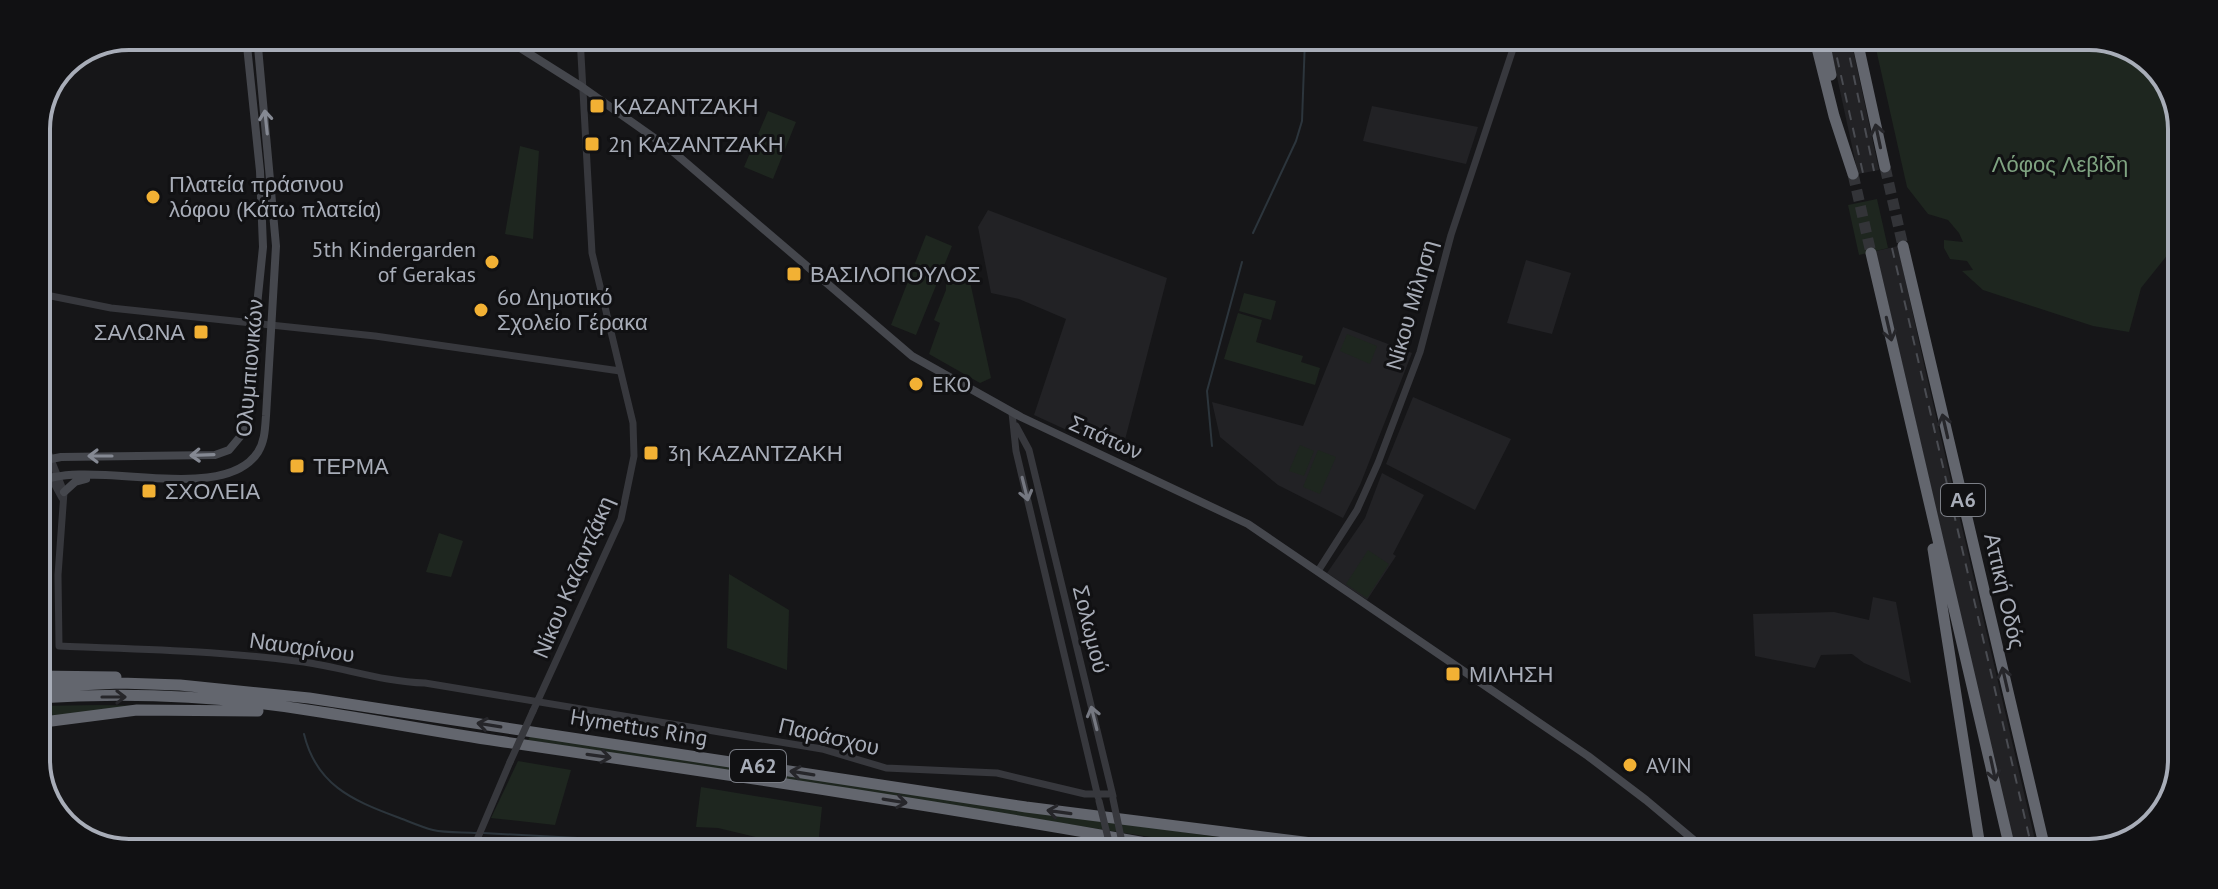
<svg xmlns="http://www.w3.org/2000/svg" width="2218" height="889" font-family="'PT Sans',sans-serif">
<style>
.built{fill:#222225}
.green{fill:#1e261f}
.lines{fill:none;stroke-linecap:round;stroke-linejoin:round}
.stream{stroke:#2c353c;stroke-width:2}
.motorway-tunnel{stroke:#333438;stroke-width:11;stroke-dasharray:11 5.5;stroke-linecap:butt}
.tertiary{stroke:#37383d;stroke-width:7}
.secondary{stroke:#45474d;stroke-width:8}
.motorway{stroke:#63666e;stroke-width:11}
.rail{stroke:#4a4c52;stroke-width:2;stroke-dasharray:10 8;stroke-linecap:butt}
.tertiary-bridge{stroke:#37383d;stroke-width:7}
.oneway{stroke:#858993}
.oneway2{stroke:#26262a}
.oneway3{stroke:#757881}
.poi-dot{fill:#f2b134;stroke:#111113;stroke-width:3}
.labels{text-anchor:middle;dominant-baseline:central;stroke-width:6;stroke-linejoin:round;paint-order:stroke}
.shield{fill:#111113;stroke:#7b7e86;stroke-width:2}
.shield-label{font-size:20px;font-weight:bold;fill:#a8adb8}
.poi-label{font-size:22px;fill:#a8adb8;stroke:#111113;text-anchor:start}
.park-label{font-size:22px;fill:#7fa381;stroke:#111113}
.street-label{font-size:22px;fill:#a8adb8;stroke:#111113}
.rim{fill:none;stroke:#a8adb8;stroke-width:4}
</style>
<rect width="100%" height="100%" fill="#161618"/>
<path class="built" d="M 1829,40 L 1851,40 L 1879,170 L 1858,174 Z
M 1372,106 L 1478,127 L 1466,164 L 1363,141 Z
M 988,210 L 1167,278 L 1121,455 L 1034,415 L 1066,319 L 1019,299 L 991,293 L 978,227 Z
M 1898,246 L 1925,369 L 2038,853 L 2016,853 L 1876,251 Z
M 1526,260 L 1571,273 L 1552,334 L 1507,323 Z
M 1343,327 L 1412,353 L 1360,485 L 1343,518 L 1278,485 L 1220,437 L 1212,402 L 1303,426 Z
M 1413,397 L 1511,439 L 1475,510 L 1386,464 Z
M 1382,473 L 1424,495 L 1393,554 L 1396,556 L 1367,600 L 1327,573 L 1365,518 Z
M 1873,597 L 1896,602 L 1911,683 L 1864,663 L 1852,654 L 1821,655 L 1815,668 L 1755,656 L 1753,614 L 1834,612 L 1869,620 Z"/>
<path class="green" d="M 1874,40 L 2119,41 L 2163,73 L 2182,122 L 2181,238 L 2141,288 L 2129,332 L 2093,326 L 1983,290 L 1962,271 L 1973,270 L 1967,261 L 1950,259 L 1944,248 L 1944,240 L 1963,242 L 1959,233 L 1948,220 L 1928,214 L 1907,187 Z
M 768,111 L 796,122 L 773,179 L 744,167 Z
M 520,146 L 539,151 L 533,239 L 505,234 Z
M 1877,199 L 1888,248 L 1859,255 L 1848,205 Z
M 926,235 L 952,246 L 916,335 L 891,325 Z
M 969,277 L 991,378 L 980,383 L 929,354 L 940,323 L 934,320 L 946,290 L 946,280 Z
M 1244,293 L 1276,301 L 1271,320 L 1239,311 Z
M 1238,313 L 1262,320 L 1256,342 L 1303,356 L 1301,362 L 1320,368 L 1315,385 L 1224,359 Z
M 1347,334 L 1377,346 L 1370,364 L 1340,351 Z
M 1300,445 L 1314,451 L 1304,476 L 1289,471 Z
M 1318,450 L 1336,457 L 1320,494 L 1303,487 Z
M 439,533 L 463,541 L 451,577 L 426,572 Z
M 1368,550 L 1389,564 L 1367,598 L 1346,584 Z
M 729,574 L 789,610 L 787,670 L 727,648 Z
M 98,705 L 160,706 L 36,719 L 36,706 Z
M 530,736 L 1313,851 L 1240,851 L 528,740 Z
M 518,761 L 571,770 L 555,825 L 491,818 Z
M 701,787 L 822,807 L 818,846 L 776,842 L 718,828 L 696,827 Z"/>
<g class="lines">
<path class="stream" d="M 1253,233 L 1296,141 L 1302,121 L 1305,39
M 1212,446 L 1207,391 L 1242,262
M 304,734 C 316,784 351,800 397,817 C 408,821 421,827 433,830 C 446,833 462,832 477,833
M 483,833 L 689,844 L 730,850"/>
<path class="motorway-tunnel" d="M 1885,167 L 1903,246
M 1853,174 L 1871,253"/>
<path class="tertiary" d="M 36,293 L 111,308 L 375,336 L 620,371
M 1012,413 L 1016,451 L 1098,797
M 1016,426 L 1029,450 L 1113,796
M 36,447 L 48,452 L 64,492 L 58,575 L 59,646 C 140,649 223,651 304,662 C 345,668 384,682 425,683 L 822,749 L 886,768 L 997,773 L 1085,794 L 1112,794
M 36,450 L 62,498
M 1318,571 L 1357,510 L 1378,463 L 1420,352 L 1451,235 L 1516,40
M 533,711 L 621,519 L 634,456 L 633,423 L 592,253 L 580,37
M 473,849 L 510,762
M 1904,853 L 1940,850 L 1960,853"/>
<path class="secondary" d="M 503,37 L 582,87 L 670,149 L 912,356 L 1021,417 L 1248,524 L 1588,756 L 1646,800 L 1708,852
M 36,462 L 61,457 L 215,455 L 229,450 L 244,432 L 263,247 L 260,171 L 246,36
M 36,483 C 90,456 223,507 258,452 C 265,441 265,428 266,416 L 276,246 L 257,36
M 64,492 L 75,482 L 86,479"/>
<path class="motorway" d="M 1815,40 L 1834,116 L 1853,174
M 1824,40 L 1831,75
M 1857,40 L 1885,167
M 1903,246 L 2046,853
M 1871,253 L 2011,853
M 1933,549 L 1981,853
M 36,676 L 116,677
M 36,687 L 120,683 L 180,685 L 309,698 L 1026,807 L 1376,851
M 36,698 C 127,692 223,696 314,711 C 375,720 437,732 498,741 C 730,775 961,809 1191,851
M 36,723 L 137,710 L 258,711"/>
<path class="rail" d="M 1833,40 L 1863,173
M 1846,40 L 1874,171
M 1892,248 L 2033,853"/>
<path class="tertiary-bridge" d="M 510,762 L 533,711
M 1113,799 L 1123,847
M 1099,801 L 1110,846"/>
</g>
<defs><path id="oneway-shaft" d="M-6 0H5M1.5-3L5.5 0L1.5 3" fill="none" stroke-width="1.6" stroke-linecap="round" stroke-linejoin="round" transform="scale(2)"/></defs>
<g class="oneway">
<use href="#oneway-shaft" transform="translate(266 122) rotate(-96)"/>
<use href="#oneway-shaft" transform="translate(202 455) rotate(178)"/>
<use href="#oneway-shaft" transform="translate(100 456) rotate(180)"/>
</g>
<g class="oneway2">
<use href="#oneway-shaft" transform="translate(1878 136) rotate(-102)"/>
<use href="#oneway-shaft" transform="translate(1889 329) rotate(77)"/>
<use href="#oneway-shaft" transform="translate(1945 426) rotate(-103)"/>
<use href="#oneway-shaft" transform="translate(2005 679) rotate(-103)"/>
<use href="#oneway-shaft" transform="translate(114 697)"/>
<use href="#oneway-shaft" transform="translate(489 725) rotate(-171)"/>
<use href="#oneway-shaft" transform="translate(599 756) rotate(8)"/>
<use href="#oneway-shaft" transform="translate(1993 769) rotate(78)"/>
<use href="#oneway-shaft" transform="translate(802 773) rotate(-171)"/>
<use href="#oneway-shaft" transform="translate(895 801) rotate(9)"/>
<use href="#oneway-shaft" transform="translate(1059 812) rotate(-172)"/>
</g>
<g class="oneway3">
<use href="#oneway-shaft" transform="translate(1025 489) rotate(76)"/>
<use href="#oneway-shaft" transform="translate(1094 718) rotate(-104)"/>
</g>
<g class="poi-dot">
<rect x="589" y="98" width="16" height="16" rx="4"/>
<rect x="584" y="136" width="16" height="16" rx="4"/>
<circle cx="153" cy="197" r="8"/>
<circle cx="492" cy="262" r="8"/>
<rect x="786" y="266" width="16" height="16" rx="4"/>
<circle cx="481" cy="310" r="8"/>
<rect x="193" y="324" width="16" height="16" rx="4"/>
<circle cx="916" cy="384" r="8"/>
<rect x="643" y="445" width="16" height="16" rx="4"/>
<rect x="289" y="458" width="16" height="16" rx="4"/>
<rect x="141" y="483" width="16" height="16" rx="4"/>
<rect x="1445" y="666" width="16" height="16" rx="4"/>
<circle cx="1630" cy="765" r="8"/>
</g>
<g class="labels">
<g class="shield">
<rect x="1941" y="484" width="44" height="32" rx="6"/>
<rect x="730" y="750" width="56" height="32" rx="6"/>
</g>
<g class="shield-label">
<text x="1963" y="500">Α6</text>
<text x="758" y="766">Α62</text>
</g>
<g class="poi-label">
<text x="613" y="106">ΚΑΖΑΝΤΖΑΚΗ</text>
<text x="608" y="144">2η ΚΑΖΑΝΤΖΑΚΗ</text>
<text x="169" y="184">Πλατεία πράσινου<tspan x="169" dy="25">λόφου (Κάτω πλατεία)</tspan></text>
<text x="476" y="249" text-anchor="end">5th Kindergarden<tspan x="476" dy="25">of Gerakas</tspan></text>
<text x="810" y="274">ΒΑΣΙΛΟΠΟΥΛΟΣ</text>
<text x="497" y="297">6ο Δημοτικό<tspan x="497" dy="25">Σχολείο Γέρακα</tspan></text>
<text x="185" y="332" text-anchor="end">ΣΑΛΩΝΑ</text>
<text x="932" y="384">EKO</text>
<text x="667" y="453">3η ΚΑΖΑΝΤΖΑΚΗ</text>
<text x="313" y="466">ΤΕΡΜΑ</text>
<text x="165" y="491">ΣΧΟΛΕΙΑ</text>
<text x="1469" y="674">ΜΙΛΗΣΗ</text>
<text x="1646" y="765">AVIN</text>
</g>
<g class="park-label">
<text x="2060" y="164">Λόφος Λεβίδη</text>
</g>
<g class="street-label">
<text transform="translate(1411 305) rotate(-74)">Νίκου Μίληση</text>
<text transform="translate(249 368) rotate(-85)">Ολυμπιονικών</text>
<text transform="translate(1106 437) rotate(24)">Σπάτων</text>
<text transform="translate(573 577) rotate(-67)">Νίκου Καζαντζάκη</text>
<text transform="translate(2005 591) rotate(77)">Αττική Οδός</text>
<text transform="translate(1091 629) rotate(76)">Σολωμού</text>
<text transform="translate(302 647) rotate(8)">Ναυαρίνου</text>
<text transform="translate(639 727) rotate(9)">Hymettus Ring</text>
<text transform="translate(829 736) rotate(13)">Παράσχου</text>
</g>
</g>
<path d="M0 0H2218V889H0ZM129 50H2089A79 79 0 0 1 2168 129V760A79 79 0 0 1 2089 839H129A79 79 0 0 1 50 760V129A79 79 0 0 1 129 50Z" fill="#111113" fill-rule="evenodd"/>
<path class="rim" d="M129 50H2089A79 79 0 0 1 2168 129V760A79 79 0 0 1 2089 839H129A79 79 0 0 1 50 760V129A79 79 0 0 1 129 50Z"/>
</svg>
